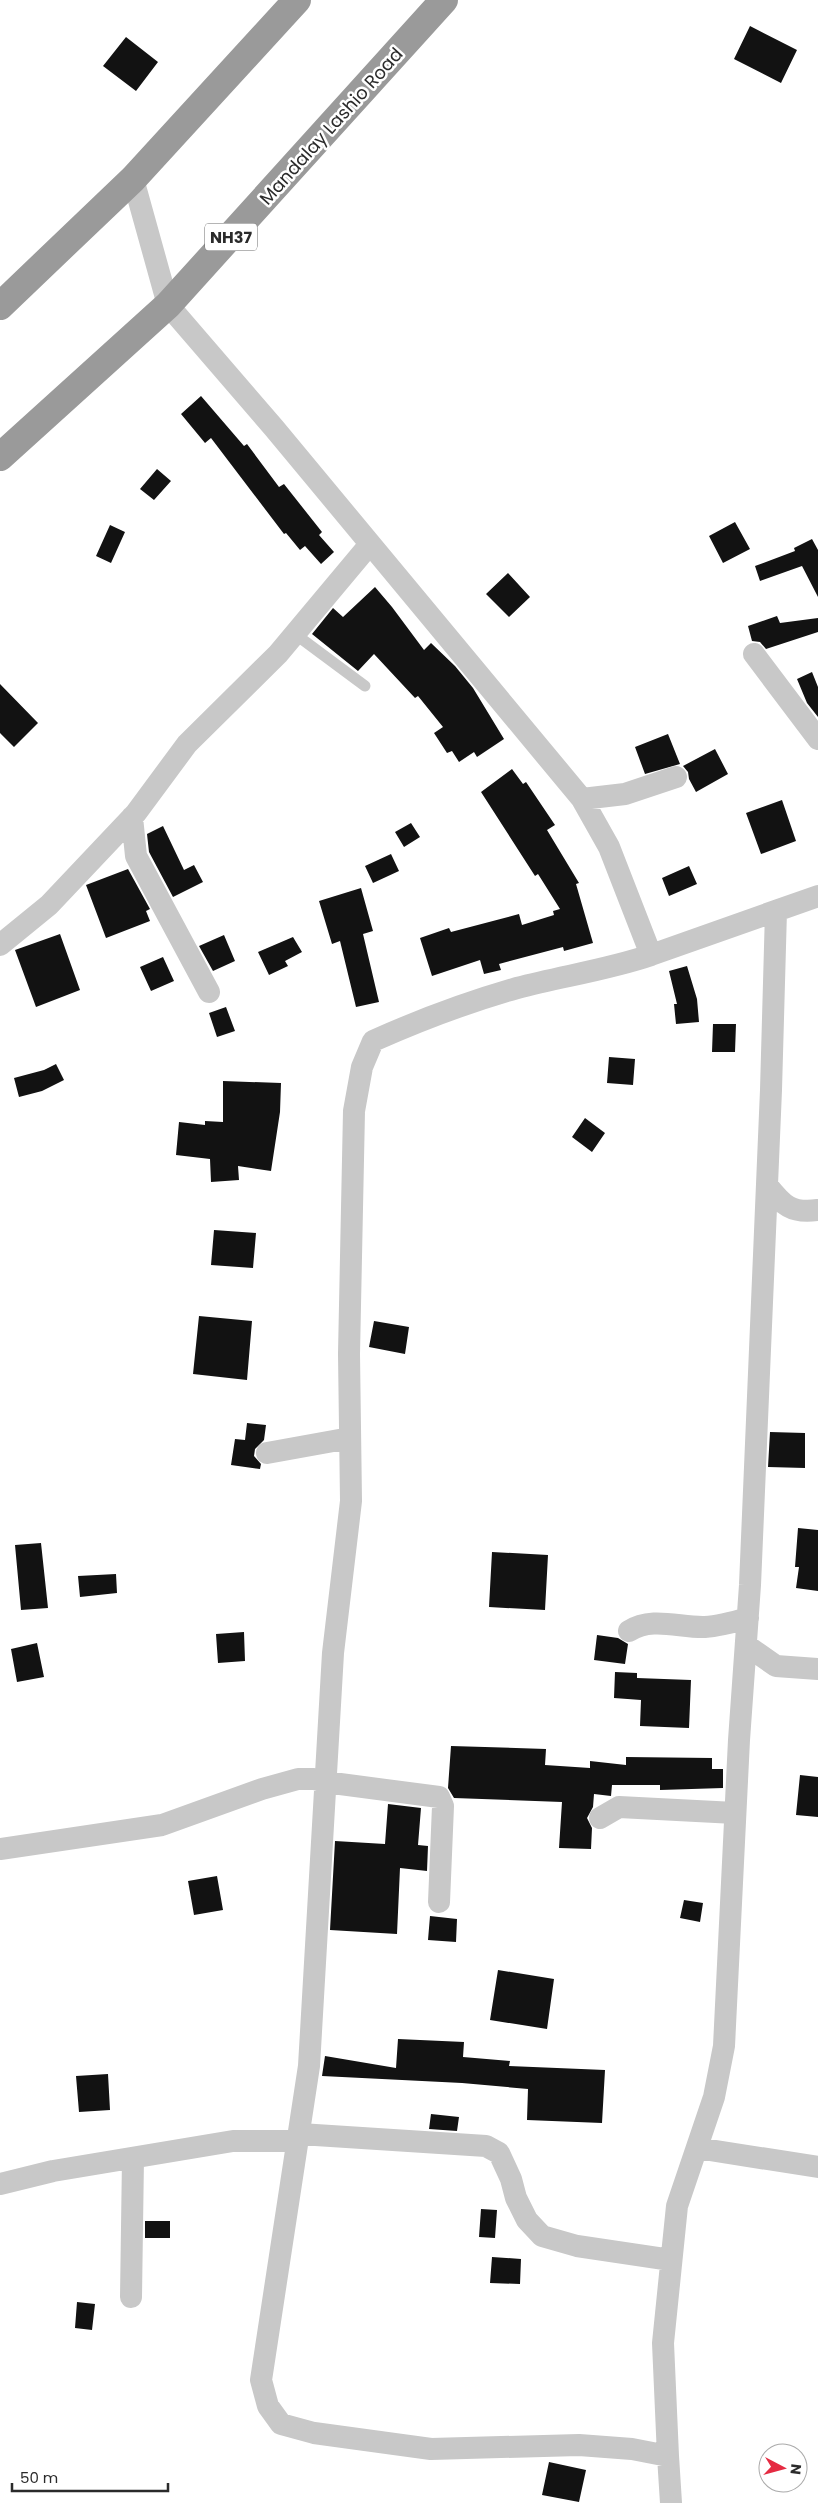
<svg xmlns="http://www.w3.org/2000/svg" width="818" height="2503" font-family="Poppins,sans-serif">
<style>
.building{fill:#121212}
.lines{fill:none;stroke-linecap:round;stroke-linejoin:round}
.service{stroke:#c8c8c8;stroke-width:11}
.minor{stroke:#c8c8c8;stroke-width:22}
.trunk{stroke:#9a9a9a;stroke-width:28}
.labels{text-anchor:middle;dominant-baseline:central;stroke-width:5;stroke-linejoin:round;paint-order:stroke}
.shield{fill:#fff;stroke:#6b6b6b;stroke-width:1}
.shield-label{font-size:16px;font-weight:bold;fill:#2b2b2b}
.street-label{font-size:18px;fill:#2b2b2b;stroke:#fff}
</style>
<rect width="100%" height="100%" fill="#fff"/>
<path class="building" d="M 750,26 L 797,50 L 781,83 L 734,59 Z
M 126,37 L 158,62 L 136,91 L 103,66 Z
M 201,396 L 244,446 L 247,444 L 279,487 L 284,484 L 322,532 L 319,535 L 334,552 L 321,564 L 305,546 L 300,550 L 286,533 L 284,534 L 211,438 L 205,443 L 181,414 Z
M 157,469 L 171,481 L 154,500 L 140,489 Z
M 735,522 L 750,549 L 723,563 L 709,536 Z
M 110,525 L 125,532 L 111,563 L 96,556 Z
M 812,539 L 818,550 L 818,597 L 802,566 L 760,581 L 755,566 L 795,551 L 794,548 Z
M 508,573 L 530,597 L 509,617 L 486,594 Z
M 375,587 L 392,607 L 424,650 L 431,643 L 455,666 L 473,688 L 504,739 L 477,757 L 474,752 L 459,762 L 452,751 L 447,753 L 434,733 L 443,727 L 418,696 L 415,698 L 374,654 L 358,671 L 312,634 L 333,608 L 343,617 Z
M 777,616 L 780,623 L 818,618 L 818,632 L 766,649 L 760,642 L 752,641 L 748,626 Z
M 812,672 L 818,687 L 818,717 L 807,703 L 797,679 Z
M 0,684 L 38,723 L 14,747 L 0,733 Z
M 668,734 L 680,764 L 645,774 L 635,747 Z
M 715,749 L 728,774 L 696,792 L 689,779 L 688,772 L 683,766 Z
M 512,769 L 523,784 L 526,782 L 555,825 L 547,830 L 579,883 L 576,884 L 593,943 L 564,951 L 563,947 L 499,964 L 501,970 L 484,974 L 480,960 L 432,976 L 420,938 L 449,928 L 451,932 L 519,914 L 522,925 L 554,915 L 553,911 L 560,909 L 538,874 L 535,876 L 481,792 Z
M 782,800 L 796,841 L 761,854 L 746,813 Z
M 411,823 L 420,837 L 404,847 L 395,832 Z
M 163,826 L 184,870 L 194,865 L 203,882 L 173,897 L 149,852 L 147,834 Z
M 391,854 L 399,871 L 373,883 L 365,866 Z
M 689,866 L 697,884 L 669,896 L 662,878 Z
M 128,869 L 150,909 L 146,911 L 150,921 L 106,938 L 86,885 Z
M 361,888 L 373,931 L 363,934 L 379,1002 L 356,1007 L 340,941 L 332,944 L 319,901 Z
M 60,934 L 80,990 L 36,1007 L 15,950 Z
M 224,935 L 235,961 L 213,971 L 199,946 Z
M 293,937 L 302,952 L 285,961 L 288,966 L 269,975 L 258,952 Z
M 163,957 L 174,981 L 151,991 L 140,967 Z
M 687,966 L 697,999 L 699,1022 L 676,1024 L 674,1004 L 677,1004 L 669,971 Z
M 226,1007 L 235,1031 L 217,1037 L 209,1013 Z
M 713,1024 L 736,1024 L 735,1052 L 712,1052 Z
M 609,1057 L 635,1059 L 633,1085 L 607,1083 Z
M 56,1064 L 64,1080 L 42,1091 L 19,1097 L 14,1078 L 44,1070 Z
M 223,1081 L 281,1083 L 280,1112 L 271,1171 L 238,1166 L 239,1180 L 211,1182 L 210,1159 L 176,1155 L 179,1122 L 205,1125 L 205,1121 L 223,1122 Z
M 585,1118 L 605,1133 L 592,1152 L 572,1137 Z
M 214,1230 L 256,1233 L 253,1268 L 211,1265 Z
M 199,1316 L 252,1321 L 247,1380 L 193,1374 Z
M 374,1321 L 409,1327 L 405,1354 L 369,1347 Z
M 247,1423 L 266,1425 L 264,1440 L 255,1449 L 254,1456 L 261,1464 L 260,1469 L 231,1465 L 235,1439 L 245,1440 Z
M 770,1432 L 805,1433 L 805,1468 L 768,1467 Z
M 798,1528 L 818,1530 L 818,1591 L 796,1588 L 799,1567 L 795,1567 Z
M 41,1543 L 48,1608 L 21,1610 L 15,1545 Z
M 492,1552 L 548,1555 L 545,1610 L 489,1607 Z
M 116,1574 L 117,1593 L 80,1597 L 78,1576 Z
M 244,1632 L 245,1661 L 218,1663 L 216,1634 Z
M 597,1635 L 618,1638 L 628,1644 L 625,1664 L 594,1660 Z
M 37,1643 L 44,1677 L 17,1682 L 11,1649 Z
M 615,1672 L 637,1673 L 637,1678 L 691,1680 L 689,1728 L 640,1726 L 641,1700 L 614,1698 Z
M 451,1746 L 546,1749 L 545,1765 L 590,1768 L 590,1761 L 626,1765 L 626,1757 L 712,1758 L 712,1769 L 723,1769 L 723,1788 L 660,1790 L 660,1785 L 612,1785 L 611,1796 L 594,1794 L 593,1807 L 587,1818 L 592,1828 L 591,1849 L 559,1848 L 562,1802 L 454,1798 L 448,1788 Z
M 800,1775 L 818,1777 L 818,1817 L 796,1815 Z
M 388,1804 L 421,1808 L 418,1845 L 428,1846 L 427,1871 L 400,1868 L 397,1934 L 330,1930 L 335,1841 L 385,1844 Z
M 217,1876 L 223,1910 L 194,1915 L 188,1881 Z
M 684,1900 L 703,1903 L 700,1922 L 680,1918 Z
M 430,1916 L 457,1919 L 456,1942 L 428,1940 Z
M 498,1970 L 554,1979 L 547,2029 L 490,2020 Z
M 398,2039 L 464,2042 L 463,2057 L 510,2061 L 509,2066 L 605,2070 L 602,2123 L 527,2120 L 528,2089 L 462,2083 L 322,2076 L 325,2056 L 396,2068 Z
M 108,2074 L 110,2110 L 79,2112 L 76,2076 Z
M 431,2114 L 459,2117 L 457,2131 L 429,2129 Z
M 481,2209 L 497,2210 L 495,2238 L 479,2237 Z
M 145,2221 L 170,2221 L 170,2238 L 145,2238 Z
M 492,2257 L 521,2259 L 520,2284 L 490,2283 Z
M 77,2302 L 95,2304 L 92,2330 L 75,2328 Z
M 549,2462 L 586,2470 L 579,2502 L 542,2495 Z"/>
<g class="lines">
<path class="service" d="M 295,634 L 365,686"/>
<path class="minor" d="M 133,179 L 168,305 L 274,428 L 582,799 L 609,847 L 651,955 C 607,970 562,976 517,988 C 468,1002 420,1020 373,1041 L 362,1067 L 354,1111 L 349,1354 L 351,1501 L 333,1653 L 309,2066 L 261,2380 L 268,2406 L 281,2424 L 314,2433 L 431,2449 L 579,2445 L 632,2449 L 668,2456 L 671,2503
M 754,654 L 818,739
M 582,799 L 625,794 L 676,777
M 132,817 L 136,856 L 209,992
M 0,945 L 49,905 L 136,813 L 187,744 L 278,654 L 370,544
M 651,955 L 818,896
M 767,1185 C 783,1205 791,1214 818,1210
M 267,1453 L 350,1438
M 629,1631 C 652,1616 680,1628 705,1627 C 720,1626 734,1622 748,1618
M 746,1645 L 776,1666 L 818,1669
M 600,1818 L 619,1807 L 735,1813
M 0,1849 L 162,1825 L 262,1789 L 298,1779 L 314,1779 L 325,1782 L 439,1797 L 443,1806 L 439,1902
M 300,2134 L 486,2146 L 499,2153 L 511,2179 L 516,2198 L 527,2220 L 542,2236 L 577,2246 L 671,2260
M 697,2148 L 818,2167
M 0,2184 L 53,2171 L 233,2141 L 298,2141
M 131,2297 L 133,2158
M 668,2456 L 663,2343 L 677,2206 L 714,2097 L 724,2046 L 739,1740 L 750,1585 L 771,1090 L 776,911"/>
<path class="trunk" d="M 0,306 L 133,179 L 297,0
M 0,457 L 168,305 L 444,0"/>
</g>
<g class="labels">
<rect class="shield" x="205" y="223.5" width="52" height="27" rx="4"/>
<g class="shield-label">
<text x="231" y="237">NH37</text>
</g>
<g class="street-label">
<text transform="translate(331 126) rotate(-48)">Mandalay Lashio Road</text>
</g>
</g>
<g transform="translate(783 2468) rotate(96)"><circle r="24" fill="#ffffff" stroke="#aaaaaa"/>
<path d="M0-4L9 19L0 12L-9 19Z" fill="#e52b42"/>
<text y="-8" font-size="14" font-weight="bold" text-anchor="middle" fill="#2b2b2b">N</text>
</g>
<path d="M12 2483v8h156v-8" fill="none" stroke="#2b2b2b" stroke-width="2.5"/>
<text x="20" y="2483" font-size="15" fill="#2b2b2b" stroke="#ffffff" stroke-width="4" paint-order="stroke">50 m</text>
</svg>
